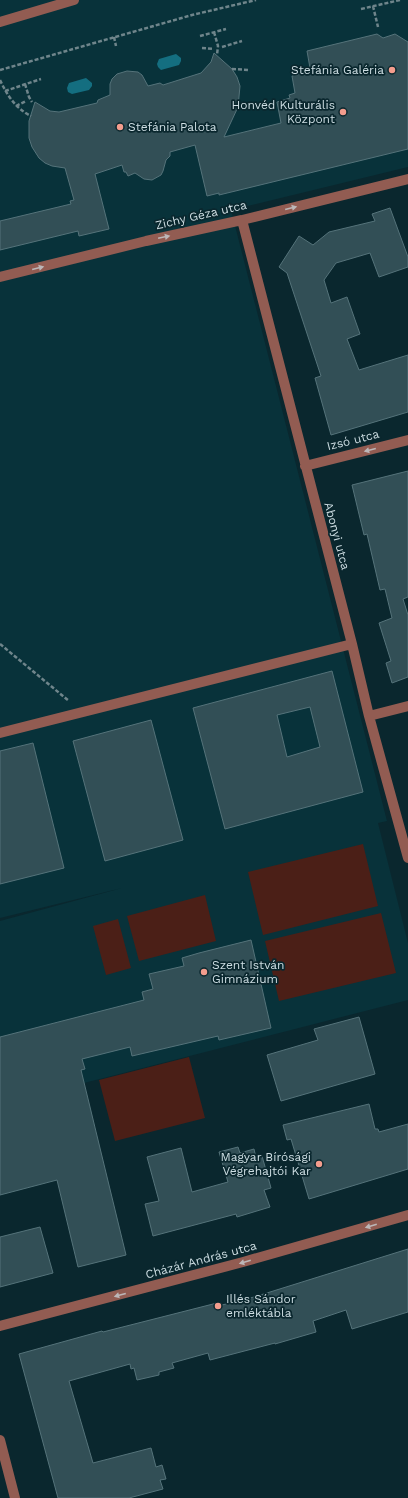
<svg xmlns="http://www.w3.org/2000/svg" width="408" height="1498" font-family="'Work Sans',sans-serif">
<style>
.built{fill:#08323a}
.green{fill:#4b1f17}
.water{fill:#146e80}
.building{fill:#324f56;stroke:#55737a;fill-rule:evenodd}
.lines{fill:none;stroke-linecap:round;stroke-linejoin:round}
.path{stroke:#6f858b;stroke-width:2.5;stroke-dasharray:4 2;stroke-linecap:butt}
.minor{stroke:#925c52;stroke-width:10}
.oneway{fill:#bcb7b8}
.poi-dot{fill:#f49d8d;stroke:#0a272e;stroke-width:1.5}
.labels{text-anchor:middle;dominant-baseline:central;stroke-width:3.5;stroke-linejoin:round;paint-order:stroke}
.poi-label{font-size:12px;fill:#cedee3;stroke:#0a272e;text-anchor:end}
.street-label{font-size:12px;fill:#cedee3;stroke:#0a272e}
</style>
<rect width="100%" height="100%" fill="#0a272e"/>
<path class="built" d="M 0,0 L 408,0 L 408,167 L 231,210 L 387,821 L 378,823 L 408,943 L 408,1000 L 84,1083 L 0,1103 L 0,921 L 122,888 L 0,918 Z"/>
<path class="green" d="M 363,844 L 378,906 L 263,935 L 248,872 Z
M 205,895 L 216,941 L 139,961 L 127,916 Z
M 381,913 L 396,973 L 279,1001 L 265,941 Z
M 118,919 L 131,968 L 106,975 L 93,926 Z
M 189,1057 L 205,1118 L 115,1141 L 99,1080 Z"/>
<path class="water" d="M 176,54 L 181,58 L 181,61 L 179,65 L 161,70 L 158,67 L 157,64 L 159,59 Z
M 86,78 L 92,83 L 92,86 L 89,90 L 72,94 L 68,92 L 67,88 L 69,83 Z"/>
<path class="building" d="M 377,34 L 383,38 L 395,34 L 408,42 L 408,149 L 219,195 L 219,193 L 207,196 L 195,145 L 170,152 L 170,156 L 166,160 L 163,171 L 161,175 L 152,180 L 144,179 L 135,173 L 128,176 L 126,172 L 124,172 L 122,165 L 95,174 L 109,229 L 79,236 L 78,231 L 0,250 L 0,221 L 71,204 L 70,201 L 74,200 L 65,168 L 52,166 L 45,163 L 39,158 L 32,147 L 29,138 L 29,121 L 35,102 L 50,111 L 59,112 L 97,103 L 98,100 L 110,95 L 110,84 L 112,79 L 117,74 L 127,71 L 138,72 L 142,75 L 148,86 L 160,83 L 163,85 L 201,73 L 211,62 L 214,53 L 232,69 L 237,77 L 240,86 L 238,107 L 224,137 L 281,123 L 277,102 L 290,98 L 289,95 L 295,93 L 292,76 L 305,73 L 304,69 L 310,68 L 307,51 Z
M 390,208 L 408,257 L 408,267 L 379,277 L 370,253 L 336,263 L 324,280 L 331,303 L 347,297 L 360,334 L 347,339 L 359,370 L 408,355 L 408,412 L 331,435 L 315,378 L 321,376 L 287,273 L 279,267 L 299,236 L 313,245 L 329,232 L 375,221 L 372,214 Z
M 408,471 L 408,597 L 403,599 L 408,615 L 408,677 L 392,683 L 386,663 L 391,661 L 379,623 L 392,618 L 385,589 L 380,590 L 367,534 L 364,535 L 352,485 Z
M 332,671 L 363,792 L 225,829 L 193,708 ZM 310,707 L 320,747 L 287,757 L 277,715 Z
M 151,720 L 183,840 L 105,861 L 73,741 Z
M 33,743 L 64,868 L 0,884 L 0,751 Z
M 251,940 L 271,1028 L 219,1040 L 218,1036 L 132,1056 L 130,1047 L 82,1059 L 85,1069 L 81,1070 L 126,1255 L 78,1267 L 57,1180 L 0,1195 L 0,1037 L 144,1000 L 142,992 L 153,989 L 149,974 L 184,966 L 182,958 L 199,953 Z
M 359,1017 L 375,1074 L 281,1101 L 267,1055 L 318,1040 L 314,1029 Z
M 369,1104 L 375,1129 L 378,1129 L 379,1132 L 408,1124 L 408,1169 L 309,1199 L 291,1139 L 287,1140 L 283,1125 Z
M 238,1147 L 240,1153 L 254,1149 L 256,1158 L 262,1156 L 271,1188 L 264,1190 L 270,1207 L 237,1217 L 236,1214 L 153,1236 L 145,1204 L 159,1201 L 147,1157 L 181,1148 L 192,1192 L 228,1182 L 219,1152 Z
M 40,1227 L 53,1273 L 0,1287 L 0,1237 Z
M 408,1249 L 408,1312 L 352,1329 L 346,1310 L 313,1321 L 316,1332 L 275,1344 L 275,1343 L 210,1360 L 208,1353 L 172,1363 L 174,1368 L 159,1372 L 159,1375 L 137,1380 L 134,1368 L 131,1369 L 130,1364 L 69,1381 L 93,1463 L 151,1448 L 156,1467 L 162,1465 L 166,1479 L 160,1480 L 163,1489 L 129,1498 L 58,1498 L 19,1354 L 102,1331 L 103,1332 L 217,1303 L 218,1306 L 254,1297 Z"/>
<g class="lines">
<path class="path" d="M 373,6 L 378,27
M 361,9 L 400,0
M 214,32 L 218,46 L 217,55
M 200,36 L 226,29
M 114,37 L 116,46
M 222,47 L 242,41
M 202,48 L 214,49
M 232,69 L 249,70
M 0,70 L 192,15 L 256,0
M 0,80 C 7,95 15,108 31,116
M 25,84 L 29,97 L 32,102
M 5,91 L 41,79
M 16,106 L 26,101
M 0,644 L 69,701"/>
<path class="minor" d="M 0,22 L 74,0
M 242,220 L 352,644 L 369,716 L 408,858
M 0,277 L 146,241 L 242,220 L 408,179
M 305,466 L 408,440
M 369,716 L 408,706
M 0,733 L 352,644
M 0,1326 L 243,1262 L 408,1215
M 0,1440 L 15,1498"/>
</g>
<defs><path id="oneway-solid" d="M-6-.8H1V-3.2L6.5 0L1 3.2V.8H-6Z"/></defs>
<g class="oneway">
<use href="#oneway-solid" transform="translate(291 208) rotate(-14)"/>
<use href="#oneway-solid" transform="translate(164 237) rotate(-12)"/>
<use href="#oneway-solid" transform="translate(38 268) rotate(-14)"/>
<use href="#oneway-solid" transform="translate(370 450) rotate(166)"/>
<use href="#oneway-solid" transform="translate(371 1226) rotate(164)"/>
<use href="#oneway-solid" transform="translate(245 1262) rotate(164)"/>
<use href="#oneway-solid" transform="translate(120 1295) rotate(165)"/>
</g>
<g class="poi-dot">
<circle cx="392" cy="70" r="4"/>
<circle cx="343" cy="112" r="4"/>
<circle cx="120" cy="127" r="4"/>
<circle cx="204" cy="972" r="4"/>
<circle cx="319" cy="1164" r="4"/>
<circle cx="218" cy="1306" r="4"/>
</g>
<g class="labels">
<g class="poi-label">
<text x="384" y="70">Stefánia Galéria</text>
<text x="335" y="105">Honvéd Kulturális<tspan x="335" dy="14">Központ</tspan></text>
<text x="128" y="127" text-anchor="start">Stefánia Palota</text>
<text x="212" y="965" text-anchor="start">Szent István<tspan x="212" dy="14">Gimnázium</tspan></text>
<text x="311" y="1157">Magyar Bírósági<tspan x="311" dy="14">Végrehajtói Kar</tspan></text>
<text x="226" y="1299" text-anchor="start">Illés Sándor<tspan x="226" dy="14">emléktábla</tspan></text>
</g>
<g class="street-label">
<text transform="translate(201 215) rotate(-13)">Zichy Géza utca</text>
<text transform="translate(353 440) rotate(-14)">Izsó utca</text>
<text transform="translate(337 536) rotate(75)">Abonyi utca</text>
<text transform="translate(201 1260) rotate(-15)">Cházár András utca</text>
</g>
</g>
</svg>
